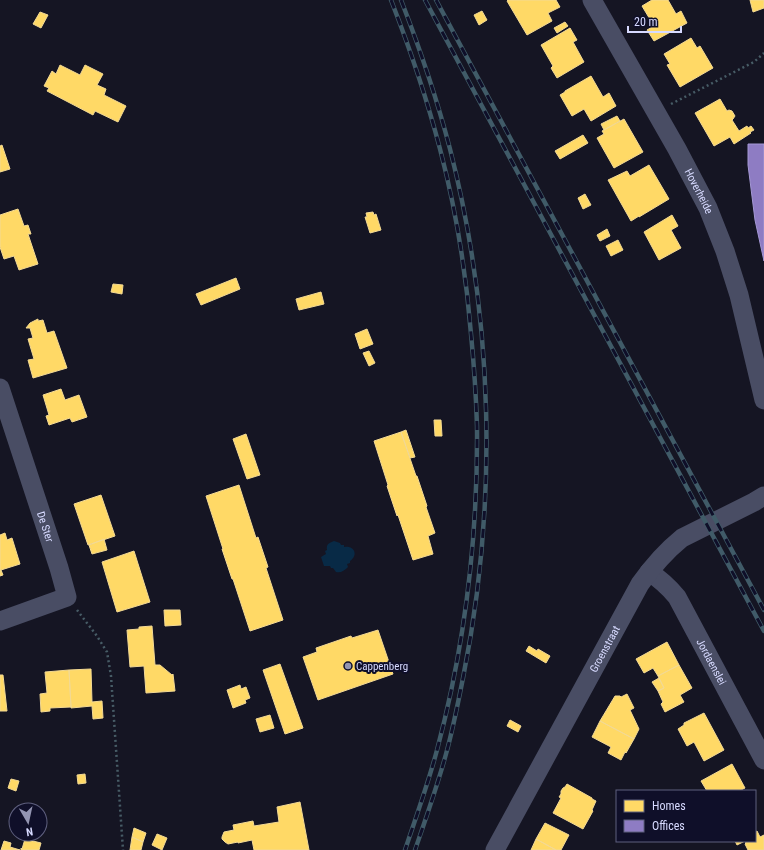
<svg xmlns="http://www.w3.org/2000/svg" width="764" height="850" font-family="'Roboto Condensed',sans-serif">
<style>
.water{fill:#082a46}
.homes{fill:#ffd966;stroke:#f3d994}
.offices{fill:#8e7cc3;stroke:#a498d5}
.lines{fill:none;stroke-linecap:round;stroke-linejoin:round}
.path{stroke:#475c66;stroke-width:2.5;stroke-dasharray:2 3;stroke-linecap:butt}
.minor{stroke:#494d64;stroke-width:19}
.rail-casing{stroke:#405b68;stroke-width:4.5}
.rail{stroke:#0f0f29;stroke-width:3;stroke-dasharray:9;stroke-linecap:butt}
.poi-dot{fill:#9395b2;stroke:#0f0f29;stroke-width:1.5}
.labels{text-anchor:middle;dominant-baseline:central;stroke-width:4;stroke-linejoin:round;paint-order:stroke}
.street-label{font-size:11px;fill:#d7daff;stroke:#0f0f29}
.poi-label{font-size:11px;fill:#d7daff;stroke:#0f0f29;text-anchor:start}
</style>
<rect width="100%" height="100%" fill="#151523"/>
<path class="water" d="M 334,541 L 340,543 L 341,545 L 344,545 L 344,547 C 354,545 359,555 350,561 L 350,563 L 347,564 L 348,567 C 344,571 341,573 336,572 L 333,568 L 331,568 L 330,566 L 324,566 L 321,557 L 326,554 L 325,551 L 327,550 C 326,544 329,543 334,541 Z"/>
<path class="homes" d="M 508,0 L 556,0 L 560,7 L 548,13 L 552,21 L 527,35 L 507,1 Z
M 652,0 L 668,0 L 676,14 L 681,11 L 687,23 L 654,41 L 647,30 L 654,26 L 642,6 Z
M 750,0 L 764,0 L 764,8 L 753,12 Z
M 482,11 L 487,20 L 479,25 L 474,15 Z
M 40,12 L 48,15 L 41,28 L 33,24 Z
M 565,22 L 568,26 L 557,33 L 554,28 Z
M 570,28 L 577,40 L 573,42 L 584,62 L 557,78 L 551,68 L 553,66 L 541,45 Z
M 691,38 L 697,48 L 700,46 L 713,68 L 680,87 L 667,65 L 670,64 L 664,54 Z
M 60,65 L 80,75 L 85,65 L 103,74 L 97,85 L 106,89 L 104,95 L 126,106 L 118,122 L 95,111 L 93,115 L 47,91 L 49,88 L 44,86 L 52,71 L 56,74 Z
M 591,76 L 603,97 L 609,93 L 616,106 L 591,121 L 584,109 L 572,116 L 560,95 L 565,92 L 565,91 Z
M 720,99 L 727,111 L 729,110 L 732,111 L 735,116 L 733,119 L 732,120 L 739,131 L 747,126 L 748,128 L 751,126 L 754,130 L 750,132 L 751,133 L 734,144 L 730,137 L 714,146 L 695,113 Z
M 617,116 L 620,121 L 604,130 L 601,124 Z
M 624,119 L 643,152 L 614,168 L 597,138 L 604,134 L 602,131 Z
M 583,135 L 588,143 L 560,159 L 555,151 Z
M 2,145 L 10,169 L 0,172 L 0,146 Z
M 649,165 L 669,199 L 639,217 L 639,216 L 631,221 L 608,180 L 627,171 L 630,176 Z
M 585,194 L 591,205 L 583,209 L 578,198 Z
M 18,209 L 24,226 L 28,225 L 31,234 L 28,234 L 38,264 L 19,270 L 14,256 L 4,259 L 0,247 L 0,215 Z
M 373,212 L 374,215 L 376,214 L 381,230 L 370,233 L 365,217 L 367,217 L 366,213 Z
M 672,215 L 678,226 L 671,230 L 681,248 L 659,260 L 644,232 Z
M 607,229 L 610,236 L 600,241 L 597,235 Z
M 618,240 L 623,250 L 611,256 L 606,246 Z
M 236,278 L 240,289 L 201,305 L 196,294 Z
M 113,284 L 123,285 L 122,294 L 111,292 Z
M 321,292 L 324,304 L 299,310 L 296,299 Z
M 38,319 L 38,321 L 43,320 L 47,333 L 54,331 L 67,368 L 33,378 L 28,360 L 34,359 L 28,339 L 33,338 L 30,328 L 26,328 L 30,323 Z
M 367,329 L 373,344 L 360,349 L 355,334 Z
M 369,351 L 375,363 L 369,366 L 363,353 Z
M 61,389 L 65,400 L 79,395 L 87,417 L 72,422 L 70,418 L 49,425 L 46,416 L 49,415 L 43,395 Z
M 434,420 L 441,420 L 442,436 L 435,436 Z
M 406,430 L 415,457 L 410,458 L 401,432 Z
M 401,432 L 416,476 L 417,476 L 427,506 L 426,507 L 435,533 L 428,536 L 433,554 L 413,560 L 398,515 L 397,516 L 387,486 L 388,485 L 374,441 Z
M 246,434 L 260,475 L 247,479 L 233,439 Z
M 239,485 L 256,538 L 258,537 L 268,567 L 266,568 L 283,620 L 250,631 L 233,579 L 232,579 L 222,549 L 223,549 L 206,496 Z
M 101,495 L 115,536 L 88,545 L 74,504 Z
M 5,533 L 7,540 L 12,538 L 20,564 L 1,570 L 3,575 L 0,576 L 0,535 Z
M 104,539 L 107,550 L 92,554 L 89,545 Z
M 134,551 L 150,602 L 117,612 L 102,562 Z
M 164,610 L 180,610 L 181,625 L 165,626 Z
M 152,626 L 155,665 L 160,665 L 172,675 L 173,674 L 175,691 L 146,693 L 144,666 L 130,667 L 127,630 L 139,629 L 139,627 Z
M 378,630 L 393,674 L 318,700 L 303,657 L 317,652 L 316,648 L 351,636 L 352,638 Z
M 667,642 L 679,665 L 658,676 L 653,668 L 644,673 L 636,659 Z
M 529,646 L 537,651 L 538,649 L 550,656 L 546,663 L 526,651 Z
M 280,664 L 303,728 L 285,734 L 263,670 Z
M 679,665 L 692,688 L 680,695 L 684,702 L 665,712 L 661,704 L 663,702 L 658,691 L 664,688 L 658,676 Z
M 91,669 L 92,702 L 102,701 L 103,718 L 93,719 L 92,706 L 71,708 L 71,707 L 69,670 Z
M 69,670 L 71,707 L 50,708 L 50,711 L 41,712 L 40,694 L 47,693 L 45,672 Z
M 0,675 L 3,675 L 7,711 L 0,711 Z
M 659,678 L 664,688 L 658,691 L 652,682 Z
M 240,685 L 241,689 L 246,687 L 250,698 L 245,700 L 246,703 L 233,708 L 227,690 Z
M 627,694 L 634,708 L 630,710 L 639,729 L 634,739 L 600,721 L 615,696 L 620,696 L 621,697 Z
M 704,713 L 724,750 L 704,761 L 694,742 L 687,746 L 678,729 L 684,725 L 684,723 Z
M 270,715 L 274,728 L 260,732 L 256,719 Z
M 510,720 L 521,726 L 518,732 L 507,726 Z
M 600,721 L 634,739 L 626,753 L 625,752 L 621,760 L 608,753 L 611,747 L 592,737 Z
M 732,764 L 745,788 L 739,791 L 707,791 L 701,781 Z
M 85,774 L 86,783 L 78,784 L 77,775 Z
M 11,779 L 19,781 L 16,791 L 8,788 Z
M 567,784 L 592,798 L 592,799 L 596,801 L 592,810 L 593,811 L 583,829 L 553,813 L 561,798 L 559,797 L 561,794 L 561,791 L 563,788 L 565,787 Z
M 300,802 L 309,850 L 254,850 L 252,840 L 238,843 L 238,842 L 228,844 L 225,842 L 222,839 L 222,837 L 224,832 L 234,830 L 233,825 L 253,821 L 254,826 L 279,822 L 277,807 Z
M 545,823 L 569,835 L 561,850 L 556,850 L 536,839 Z
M 134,828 L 146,833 L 143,842 L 132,837 Z
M 757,831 L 760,837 L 764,835 L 764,850 L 748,850 L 745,844 L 746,843 L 745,841 L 737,845 L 735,841 L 755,841 L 755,832 Z
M 157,834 L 167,838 L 162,850 L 152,845 Z
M 132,837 L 143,842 L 141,850 L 130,850 Z
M 25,839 L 41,843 L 39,850 L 21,850 L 21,848 L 22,849 Z
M 536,839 L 556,850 L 531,850 Z
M 4,841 L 11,843 L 10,847 L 20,850 L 1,850 Z"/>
<path class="offices" d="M 748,144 L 764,144 L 764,261 L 755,220 L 748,165 Z"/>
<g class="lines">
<path class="path" d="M 671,104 L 754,62 L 764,53
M 77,610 L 97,636 L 107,652 L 111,676 L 123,850"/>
<g class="minor">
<path id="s1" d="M 592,0 L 677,149 L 708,208 L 725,251 L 739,295 L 764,400"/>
<path id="s2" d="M 0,388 L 59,568 L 67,597 L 0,621"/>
<path id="s3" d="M 649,572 C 660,579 668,586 677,597 L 764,760"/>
<path id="s4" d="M 495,850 L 640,584 C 652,567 666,551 682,538 L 754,502 L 764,496"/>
</g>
<g class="rail-casing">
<path id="rail" d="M 391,0 C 410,49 427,99 440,149 C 456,210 466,272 471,334 C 474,365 476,395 477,426 C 478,535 465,645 437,750 C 428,784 416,817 405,850
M 401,0 C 420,49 437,99 450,149 C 494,321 498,504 463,678 C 458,703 453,729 446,754 C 437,787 426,818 415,850
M 425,0 L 764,631
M 436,0 L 764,610"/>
</g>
<use href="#rail" class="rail"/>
</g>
<circle class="poi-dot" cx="348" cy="666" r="4"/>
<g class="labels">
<g class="street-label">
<text stroke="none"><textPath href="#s1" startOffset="219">Hoverheide</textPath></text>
<text stroke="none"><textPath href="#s2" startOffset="146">De Ster</textPath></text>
<text stroke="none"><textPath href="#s4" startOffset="229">Groenstraat</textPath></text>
<text stroke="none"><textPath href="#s3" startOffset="111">Jordaenslei</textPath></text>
</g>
<g class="poi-label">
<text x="356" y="666">Cappenberg</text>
</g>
</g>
<rect x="616" y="790" width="140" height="52" fill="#0f0f29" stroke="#5f607f"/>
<rect x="624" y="800" width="20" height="12" fill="#ffd966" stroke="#5f607f"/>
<text x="652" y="810" font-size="12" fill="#d7daff">Homes</text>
<rect x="624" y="820" width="20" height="12" fill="#8e7cc3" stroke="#5f607f"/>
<text x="652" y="830" font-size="12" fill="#d7daff">Offices</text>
<g transform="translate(28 822) rotate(171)"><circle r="19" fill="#0f0f29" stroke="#5f607f"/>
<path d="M0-3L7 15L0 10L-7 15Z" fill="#9395b2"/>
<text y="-6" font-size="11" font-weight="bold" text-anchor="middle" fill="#d7daff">N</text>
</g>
<path d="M628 26v6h53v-6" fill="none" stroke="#d7daff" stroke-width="2"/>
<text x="634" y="26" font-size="12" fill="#d7daff" stroke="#0f0f29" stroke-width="3" paint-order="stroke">20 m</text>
</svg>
